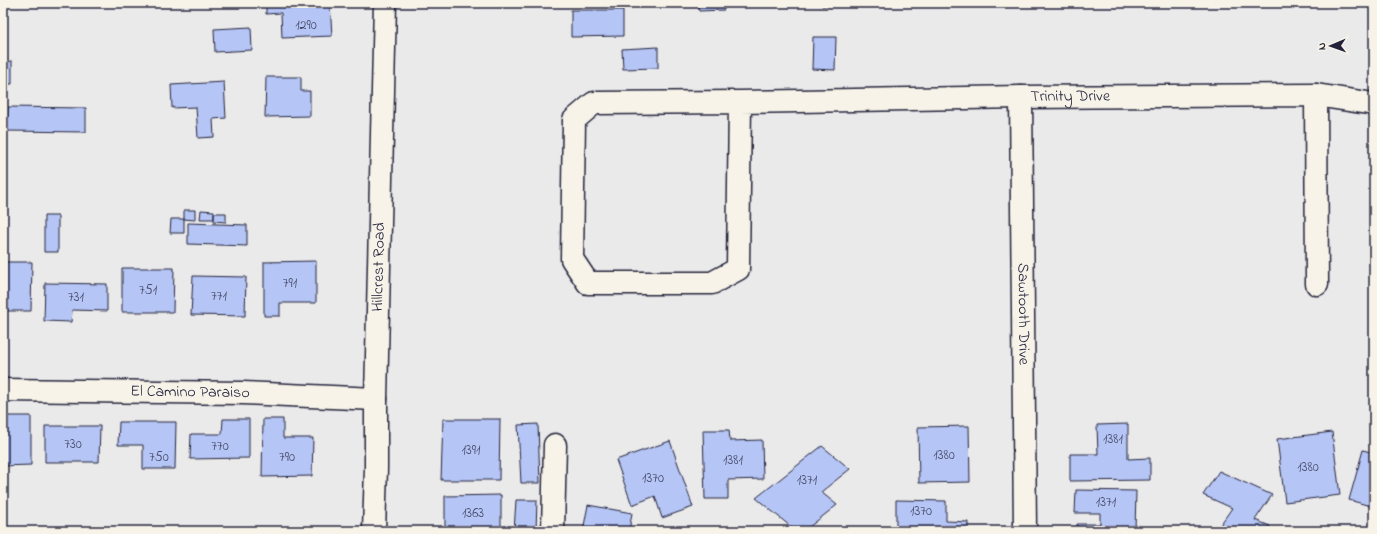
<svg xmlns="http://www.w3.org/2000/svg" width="1377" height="534" font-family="'Indie Flower',sans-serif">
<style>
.building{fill:#b5c5f5;stroke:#22223b}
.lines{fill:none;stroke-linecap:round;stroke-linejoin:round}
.minor-casing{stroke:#22223b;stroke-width:25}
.tertiary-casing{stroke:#22223b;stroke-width:25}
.minor{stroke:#f7f3e8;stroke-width:22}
.tertiary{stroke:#f7f3e8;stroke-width:22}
.labels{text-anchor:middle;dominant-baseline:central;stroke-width:3;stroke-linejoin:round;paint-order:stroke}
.number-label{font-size:14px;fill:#474b6a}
.street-label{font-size:16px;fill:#22223b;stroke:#f7f3e8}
</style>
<rect width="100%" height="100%" fill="#eaeaeb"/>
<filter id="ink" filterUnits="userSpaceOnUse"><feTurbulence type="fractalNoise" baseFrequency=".025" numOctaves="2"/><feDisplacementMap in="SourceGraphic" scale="8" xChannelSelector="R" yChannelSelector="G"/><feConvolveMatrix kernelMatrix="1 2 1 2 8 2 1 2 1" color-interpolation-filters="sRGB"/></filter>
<g filter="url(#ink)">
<path class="building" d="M 266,3 L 330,3 L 332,36 L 282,38 L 281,13 L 266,14 Z
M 698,3 L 724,3 L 724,10 L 699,11 Z
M 822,3 L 842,3 L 842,5 L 822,6 Z
M 571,10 L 623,10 L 623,36 L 571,37 Z
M 251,27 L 252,50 L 215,52 L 214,29 Z
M 813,37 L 836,37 L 835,70 L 812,69 Z
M 658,47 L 658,68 L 623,69 L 622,49 Z
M 12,61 L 12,84 L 3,84 L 3,62 Z
M 266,77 L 301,77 L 301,91 L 310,91 L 310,116 L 265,117 Z
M 224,82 L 226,118 L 213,119 L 214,137 L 198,138 L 196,107 L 172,108 L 171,85 Z
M 8,107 L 86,108 L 86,132 L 7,131 Z
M 184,210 L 195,210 L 195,220 L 184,219 Z
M 201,210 L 214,211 L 214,219 L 200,219 Z
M 214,213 L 226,213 L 226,222 L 214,221 Z
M 44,216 L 58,216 L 58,252 L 44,252 Z
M 171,219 L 184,219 L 184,233 L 170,233 Z
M 188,223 L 247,225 L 247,246 L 188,244 Z
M 316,261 L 316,303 L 280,303 L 280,316 L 264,316 L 264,262 Z
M 3,262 L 32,262 L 31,311 L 3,311 Z
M 122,268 L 174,268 L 173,312 L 122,312 Z
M 193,276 L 246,277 L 245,316 L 191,315 Z
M 45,283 L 107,284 L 107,311 L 72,310 L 71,322 L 44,321 Z
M 3,416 L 31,416 L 31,465 L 3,466 Z
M 223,419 L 249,419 L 249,458 L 190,459 L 191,434 L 222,434 Z
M 263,419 L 283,419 L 283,438 L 313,438 L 312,476 L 262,477 Z
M 443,419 L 500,419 L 499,480 L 441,480 Z
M 119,422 L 176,422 L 175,469 L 143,469 L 143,445 L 118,445 Z
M 538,424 L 540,483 L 521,483 L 518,425 Z
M 1128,424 L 1128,459 L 1150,458 L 1150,480 L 1070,481 L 1070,454 L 1098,454 L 1097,425 Z
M 45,426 L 100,426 L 99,462 L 45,462 Z
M 969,426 L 970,482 L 919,483 L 918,427 Z
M 703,430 L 729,430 L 730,441 L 762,440 L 763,479 L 728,480 L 728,499 L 705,499 Z
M 1332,432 L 1340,495 L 1285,502 L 1277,439 Z
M 670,441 L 693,507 L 662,518 L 655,496 L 632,505 L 616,460 Z
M 822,446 L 850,469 L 821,492 L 837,505 L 804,531 L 796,531 L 756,498 Z
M 1363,450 L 1374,453 L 1374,507 L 1349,500 Z
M 1219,471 L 1272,495 L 1255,520 L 1270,526 L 1266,531 L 1225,531 L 1218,528 L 1232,508 L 1203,495 Z
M 1076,490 L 1136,491 L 1135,531 L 1077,531 L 1077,524 L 1100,524 L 1100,513 L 1075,513 Z
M 501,495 L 501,531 L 445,531 L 445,496 Z
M 516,500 L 537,500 L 536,531 L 514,531 Z
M 896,500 L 946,501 L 946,521 L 968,522 L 968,531 L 916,531 L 916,529 L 896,529 Z
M 588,505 L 632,513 L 629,531 L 583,531 Z"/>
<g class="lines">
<g class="minor-casing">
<g id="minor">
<path d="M 1316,95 L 1317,284"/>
<path id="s1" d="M 1021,97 L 1025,531"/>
<path id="s2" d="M 740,102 L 738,269 L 712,283 L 588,283 L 572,259 L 574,120 L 594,103 L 740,102 L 1021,97 L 1316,95 L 1374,104"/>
<path id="s3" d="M 3,390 L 243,393 L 376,399"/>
<path d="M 553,531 L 555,445"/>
</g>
</g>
<g class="tertiary-casing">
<g id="tertiary">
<path id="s4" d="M 374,531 L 376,468 L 376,399 L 385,3"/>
</g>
</g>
<use href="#minor" class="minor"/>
<use href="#tertiary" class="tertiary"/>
</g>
</g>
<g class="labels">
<g class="number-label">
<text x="306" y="25">1290</text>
<text x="290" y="283">791</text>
<text x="148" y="290">751</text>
<text x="219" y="296">771</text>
<text x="76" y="297">731</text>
<text x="1113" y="439">1381</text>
<text x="73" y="444">730</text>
<text x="220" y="446">770</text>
<text x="471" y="450">1391</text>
<text x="944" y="455">1380</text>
<text x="159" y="457">750</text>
<text x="287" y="457">790</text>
<text x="733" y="460">1381</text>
<text x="1308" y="467">1380</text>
<text x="653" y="478">1370</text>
<text x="807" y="480">1371</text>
<text x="1106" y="502">1371</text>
<text x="921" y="511">1370</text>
<text x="473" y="513">1363</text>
</g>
<g class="street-label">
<text stroke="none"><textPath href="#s2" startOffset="991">Trinity Drive</textPath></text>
<text stroke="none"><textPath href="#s4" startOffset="264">Hillcrest Road</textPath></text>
<text stroke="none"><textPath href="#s1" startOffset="217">Sawtooth Drive</textPath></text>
<text stroke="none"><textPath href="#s3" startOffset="187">El Camino Paraiso</textPath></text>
</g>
</g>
<rect width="1377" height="534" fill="none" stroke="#f7f3e8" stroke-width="16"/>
<rect x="8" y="8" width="1361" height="518" fill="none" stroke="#22223b" stroke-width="1.5" filter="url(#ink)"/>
<g transform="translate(1331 46) rotate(268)" stroke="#f7f3e8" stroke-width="3" paint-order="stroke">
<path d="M0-3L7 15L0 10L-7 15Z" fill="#22223b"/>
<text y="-6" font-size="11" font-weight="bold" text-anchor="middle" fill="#22223b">N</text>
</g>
</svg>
